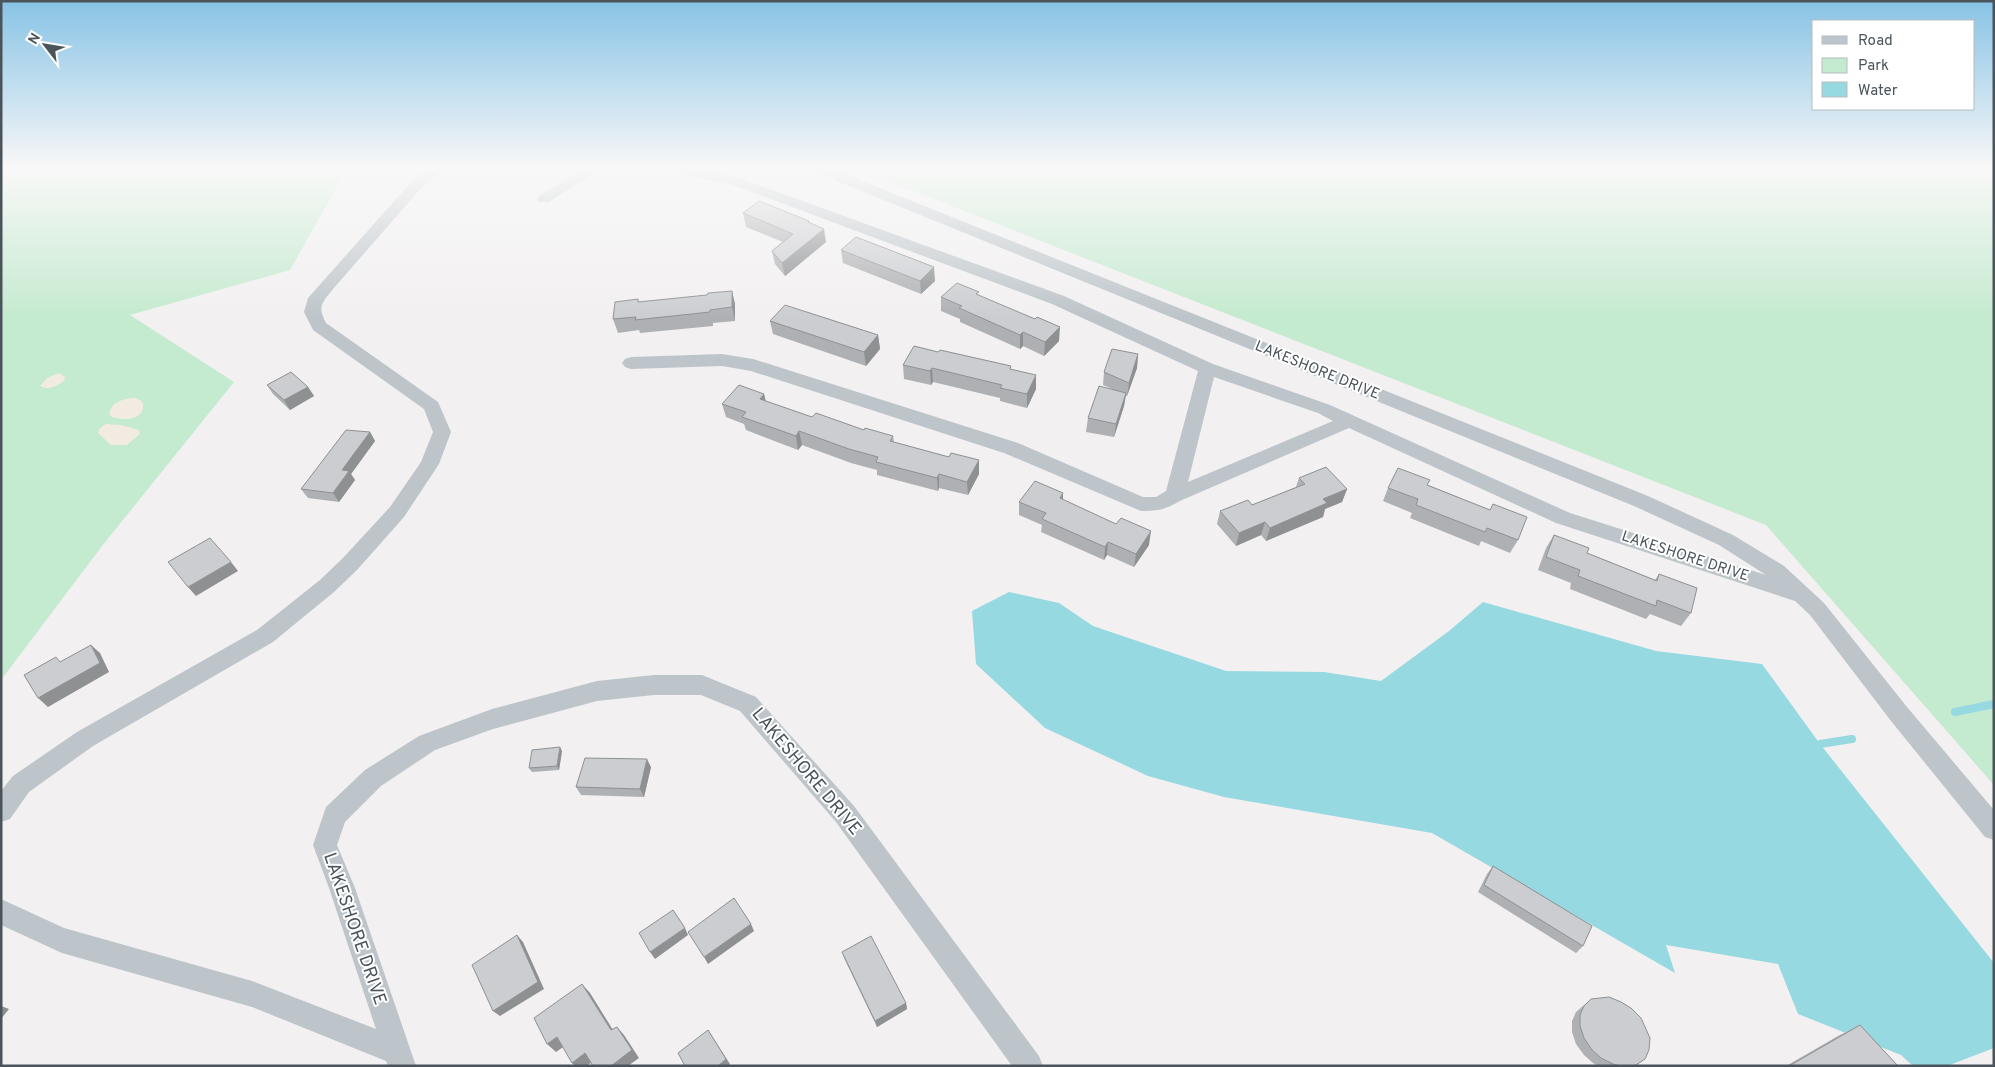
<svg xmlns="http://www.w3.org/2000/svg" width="1995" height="1067" font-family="Overpass,sans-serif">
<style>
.green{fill:#c4eacf}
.sand{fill:#f1ebe2}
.water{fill:#96d9e1}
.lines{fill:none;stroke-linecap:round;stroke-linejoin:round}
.stream{stroke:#96d9e1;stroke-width:8}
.minor{fill:#bdc5ca;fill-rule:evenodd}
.wall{fill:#afb0b4}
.shaded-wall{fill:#8e9092}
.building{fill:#cbcdd1;stroke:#8e9092}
.labels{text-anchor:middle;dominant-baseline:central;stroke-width:4;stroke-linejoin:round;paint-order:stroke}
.street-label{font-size:15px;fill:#4a545a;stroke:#fff}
.near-street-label{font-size:18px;fill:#4a545a;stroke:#fff}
</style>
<rect width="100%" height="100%" fill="#f2f0f0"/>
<path class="green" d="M 1,169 L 363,169 L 340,181 L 290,270 L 130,315 L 234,382 L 102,546 L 1,680 Z
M 857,169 L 1994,169 L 1994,785 L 1766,525 Z"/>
<path class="sand" d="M 59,373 L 65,377 L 64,381 C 57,386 48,391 40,386 L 47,378 Z
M 135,398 L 142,401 C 149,420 122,422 110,416 C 108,403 124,398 135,398 Z
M 106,424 L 121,425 L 139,430 L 140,434 L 127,445 L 111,445 L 98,433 L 100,428 Z"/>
<path class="water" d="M 1009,592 L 1059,603 L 1093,626 L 1226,671 L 1324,672 L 1381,681 L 1449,631 L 1483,602 L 1656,651 L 1762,664 L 1820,744 L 1994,963 L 1994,1048 L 1947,1066 L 1913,1066 L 1901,1055 L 1798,1014 L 1778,964 L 1666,945 L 1675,973 L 1432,833 L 1224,797 L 1148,776 L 1045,728 L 976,664 L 972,611 Z"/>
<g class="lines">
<path class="stream" d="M 1955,712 L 1994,704
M 1820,744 L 1852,739"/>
<path class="minor" d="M 427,169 L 443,169 L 423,186 L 333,289 C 322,303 317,306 326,323 L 438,402 L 451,432 L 439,464 L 404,517 L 357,570 L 334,592 L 273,642 L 93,746 L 29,792 L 10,819 L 1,822 L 1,791 L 13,776 L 77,732 L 257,630 L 320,580 L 343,558 L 390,507 L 421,462 L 433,432 L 424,409 L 313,330 L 304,312 L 308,298 L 413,180 Z
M 584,169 L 600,169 L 549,202 L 539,202 L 537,199 L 539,196 Z
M 671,169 L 696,169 L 742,179 L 1064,296 L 1213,364 L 1330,405 L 1570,513 L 1766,575 L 1719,545 L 1634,506 L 815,172 L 813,169 L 832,169 L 1648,496 L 1733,535 L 1784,566 L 1824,603 L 1907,707 L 1994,810 L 1994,840 L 1985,837 L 1891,721 L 1810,615 L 1795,601 L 1556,523 L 1349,428 L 1182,500 C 1166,509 1160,511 1141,511 L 1004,453 L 751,371 L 722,366 L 631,369 L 625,367 L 622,363 L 625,359 L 631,357 L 722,354 L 753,359 L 1018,443 L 1143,497 L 1156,497 L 1166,491 L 1198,371 L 1052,304 L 733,185 L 673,172 ZM 1214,377 L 1318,413 L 1333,421 L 1188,482 Z
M 654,675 L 702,675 L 756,697 L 854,806 L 1039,1056 L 1043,1066 L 1012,1066 L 836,822 L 740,711 L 701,695 L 654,695 L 597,701 L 493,729 L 435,750 L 381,786 L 345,822 L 337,845 L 355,888 L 416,1066 L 388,1066 L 386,1061 L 252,1007 L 62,953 L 1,925 L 1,899 L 64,928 L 252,981 L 376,1029 L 329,888 L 313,845 L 326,807 L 365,770 L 419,736 L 492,709 L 597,681 Z"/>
</g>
<path class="wall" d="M 743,213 L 809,221 L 810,223 L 826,242 L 785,276 L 775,264 L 772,251 L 783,242 L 746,227 Z
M 841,250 L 935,281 L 921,294 L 843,263 Z
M 732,291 L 735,304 L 735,321 L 713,323 L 713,326 L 640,333 L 639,330 L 618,333 L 613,319 L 638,299 L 639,302 L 707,295 Z
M 979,295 L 1059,341 L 1044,356 L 1023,346 L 1020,349 L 960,322 L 960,319 L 941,311 L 941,297 Z
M 770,321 L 878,335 L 880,349 L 866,366 L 773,334 Z
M 1138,354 L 1137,368 L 1127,396 L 1126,396 L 1124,406 L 1114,437 L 1086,432 L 1088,418 L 1112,389 L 1103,385 L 1104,372 Z
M 903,365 L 1011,369 L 1036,389 L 1027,408 L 1000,401 L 1000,398 L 933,382 L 931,385 L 904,379 Z
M 267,385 L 308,387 L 314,396 L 290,410 L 273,394 Z
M 764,394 L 766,401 L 812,417 L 864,430 L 893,436 L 894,442 L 949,457 L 979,460 L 979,474 L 968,495 L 939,488 L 938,491 L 877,475 L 877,470 L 851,463 L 802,445 L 798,450 L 746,430 L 744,424 L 726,417 L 722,404 Z
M 370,432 L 375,441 L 351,474 L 355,480 L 339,502 L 308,498 L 301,489 Z
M 1299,478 L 1347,489 L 1342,502 L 1325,509 L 1323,517 L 1266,541 L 1261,535 L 1236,546 L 1217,524 L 1220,511 L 1252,505 L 1296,487 Z
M 1428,485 L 1490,510 L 1493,504 L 1518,540 L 1510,553 L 1481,541 L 1479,546 L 1410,518 L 1412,513 L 1383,501 L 1388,488 Z
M 1063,493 L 1063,500 L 1149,545 L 1134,567 L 1107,555 L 1104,560 L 1041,532 L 1042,525 L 1019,515 L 1019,502 Z
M 1554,535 L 1587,553 L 1655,580 L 1659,574 L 1691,613 L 1681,626 L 1650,614 L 1646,619 L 1570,589 L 1571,583 L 1538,570 L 1546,548 Z
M 562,751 L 559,770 L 532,772 L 529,768 Z
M 651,767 L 644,797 L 581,795 L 576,787 Z
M 1493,866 L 1583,946 L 1576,953 L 1478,892 L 1487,874 Z
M 842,952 L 906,1003 L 907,1009 L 877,1027 L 844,958 Z
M 1591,999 L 1645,1059 L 1635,1066 L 1598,1066 L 1593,1063 L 1584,1055 L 1576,1044 L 1572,1032 L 1572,1021 L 1576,1012 Z
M 1860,1025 L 1898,1066 L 1786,1066 L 1838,1036 Z"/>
<path class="shaded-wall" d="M 824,229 L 826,242 L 785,276 L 782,263 Z
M 934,267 L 935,281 L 921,294 L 920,281 Z
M 732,291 L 735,304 L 735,321 L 732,307 Z
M 1060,327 L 1059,341 L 1044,356 L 1045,342 Z
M 1023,332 L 1023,346 L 1020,349 L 1020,335 Z
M 878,335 L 880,349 L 866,366 L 864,352 Z
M 1138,354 L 1137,368 L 1127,396 L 1129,383 Z
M 932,368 L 933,382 L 931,385 L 930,371 Z
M 1036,375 L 1036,389 L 1027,408 L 1027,394 Z
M 308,387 L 314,396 L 290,410 L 284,400 Z
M 1126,393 L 1124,406 L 1114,437 L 1116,424 Z
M 764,394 L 767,408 L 760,399 Z
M 799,431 L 802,445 L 798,450 L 796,436 Z
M 370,432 L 375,441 L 351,474 L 355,480 L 339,502 L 333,493 L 342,470 Z
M 979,460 L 979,474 L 968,495 L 967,482 Z
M 939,474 L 939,488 L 938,491 L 937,478 Z
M 1347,489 L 1342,502 L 1325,509 L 1323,517 L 1266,541 L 1270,528 L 1323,499 Z
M 1063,493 L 1063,507 L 1060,498 Z
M 1265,522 L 1261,535 L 1236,546 L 1239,533 Z
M 1151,531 L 1149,545 L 1134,567 L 1136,554 Z
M 1108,542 L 1107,555 L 1104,560 L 1105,547 Z
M 231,562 L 238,571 L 196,596 L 188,587 Z
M 91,645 L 100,653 L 109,672 L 48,707 L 38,698 Z
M 560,747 L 562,751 L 559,770 L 557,766 Z
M 647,759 L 651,767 L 644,797 L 640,789 Z
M 751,924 L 754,931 L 708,964 L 704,957 Z
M 685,928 L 688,935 L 655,959 L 650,952 Z
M 517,935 L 523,942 L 544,989 L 500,1016 L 493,1011 Z
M 582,984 L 590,993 L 618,1038 L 611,1030 Z
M 906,1003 L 907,1009 L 877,1027 L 875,1021 Z
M 1,1006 L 9,1009 L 1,1019 Z
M 617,1027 L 624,1035 L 639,1058 L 628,1066 L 611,1066 Z
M 708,1030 L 730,1064 L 728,1066 L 718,1066 Z
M 557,1037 L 566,1045 L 556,1052 L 547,1044 Z
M 585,1053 L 593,1061 L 587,1066 L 575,1066 L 572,1063 Z"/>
<path class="building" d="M 759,201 L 809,221 L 808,222 L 824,229 L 782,263 L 772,251 L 793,234 L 743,213 Z
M 856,237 L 934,267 L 920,281 L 841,250 Z
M 957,283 L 979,292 L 976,294 L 1035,319 L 1037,317 L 1060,327 L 1045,342 L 1023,332 L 1020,335 L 959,308 L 962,306 L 941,297 Z
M 732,291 L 732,307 L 710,310 L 710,312 L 635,320 L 636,317 L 613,319 L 615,302 L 638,299 L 638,302 L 707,295 L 708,293 Z
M 785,305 L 878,335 L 864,352 L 770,321 Z
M 914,346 L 938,352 L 940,350 L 1011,366 L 1010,369 L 1036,375 L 1027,394 L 1000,388 L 1002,385 L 932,368 L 930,371 L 903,365 Z
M 1112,349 L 1138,354 L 1129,383 L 1104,372 Z
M 291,372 L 308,387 L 284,400 L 267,385 Z
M 739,385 L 764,394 L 760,399 L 812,417 L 816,413 L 864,430 L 865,428 L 893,436 L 890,441 L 949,457 L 951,453 L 979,460 L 967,482 L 939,474 L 937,478 L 876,462 L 878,457 L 849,449 L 799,431 L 796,436 L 742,417 L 746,412 L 722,404 Z
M 1099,386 L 1126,393 L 1116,424 L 1088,418 Z
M 346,430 L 370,432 L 342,470 L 349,471 L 333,493 L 301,489 Z
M 1326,467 L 1347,489 L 1323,499 L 1327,503 L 1270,528 L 1265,522 L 1239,533 L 1220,511 L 1248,500 L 1252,505 L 1305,484 L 1299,478 Z
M 1398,468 L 1430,480 L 1427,485 L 1490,510 L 1493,504 L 1527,517 L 1518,540 L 1487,528 L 1485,532 L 1416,505 L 1418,499 L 1388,488 Z
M 1035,481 L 1063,493 L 1060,498 L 1116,524 L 1121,518 L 1151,531 L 1136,554 L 1108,542 L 1105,547 L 1042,519 L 1046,513 L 1019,502 Z
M 1554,535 L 1589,548 L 1587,553 L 1657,581 L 1659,574 L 1697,588 L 1691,613 L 1657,600 L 1656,606 L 1578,576 L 1580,570 L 1546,557 Z
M 210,538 L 231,562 L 188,587 L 168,562 Z
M 91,645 L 100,663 L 38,698 L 24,675 L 56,657 L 60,662 Z
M 560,747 L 557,766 L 529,768 L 532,750 Z
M 585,758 L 647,759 L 640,789 L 576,787 Z
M 1493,866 L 1592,926 L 1583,946 L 1484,885 Z
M 734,898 L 751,924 L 704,957 L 688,932 Z
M 673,910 L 685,928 L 650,952 L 639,933 Z
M 517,935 L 538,982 L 493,1011 L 472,965 Z
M 871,936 L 906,1003 L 875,1021 L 842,952 Z
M 582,984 L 611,1030 L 617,1027 L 632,1050 L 611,1066 L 593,1066 L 585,1053 L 572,1063 L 557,1037 L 547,1044 L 534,1018 Z
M 1609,997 L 1621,1002 L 1631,1008 L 1641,1018 L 1650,1038 L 1649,1050 L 1645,1059 L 1636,1065 L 1631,1066 L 1620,1066 L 1613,1064 L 1601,1058 L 1592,1050 L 1584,1038 L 1580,1026 L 1580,1015 L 1584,1006 L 1591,999 Z
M 1860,1025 L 1898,1066 L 1789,1066 Z
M 708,1030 L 726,1059 L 718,1066 L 685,1066 L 678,1053 Z"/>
<linearGradient id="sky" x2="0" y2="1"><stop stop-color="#87c3e5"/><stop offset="0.53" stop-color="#f9f8f8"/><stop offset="1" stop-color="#f9f8f8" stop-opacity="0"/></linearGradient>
<rect width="1995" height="318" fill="url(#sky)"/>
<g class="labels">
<g class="street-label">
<text transform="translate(1317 371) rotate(22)">LAKESHORE DRIVE</text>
<text transform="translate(1685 557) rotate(18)">LAKESHORE DRIVE</text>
</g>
<g class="near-street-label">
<text transform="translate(806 772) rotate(50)">LAKESHORE DRIVE</text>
<text transform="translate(354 929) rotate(71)">LAKESHORE DRIVE</text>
</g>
</g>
<rect width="1995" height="1067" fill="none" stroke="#4a545a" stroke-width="5"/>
<rect x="1812" y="20" width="162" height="90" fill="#ffffff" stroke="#b7bbbd"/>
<rect x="1822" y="36" width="25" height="8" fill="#bdc5ca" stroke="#b7bbbd"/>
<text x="1858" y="45" font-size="15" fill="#4a545a">Road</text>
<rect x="1822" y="58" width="25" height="15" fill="#c4eacf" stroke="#b7bbbd"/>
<text x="1858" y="70" font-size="15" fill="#4a545a">Park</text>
<rect x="1822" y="82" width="25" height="15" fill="#96d9e1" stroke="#b7bbbd"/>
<text x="1858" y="95" font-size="15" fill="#4a545a">Water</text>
<g transform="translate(45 45) rotate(301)" stroke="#ffffff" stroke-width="4" paint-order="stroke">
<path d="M0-4L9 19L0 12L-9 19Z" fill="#4a545a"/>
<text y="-8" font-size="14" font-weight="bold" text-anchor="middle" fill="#4a545a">N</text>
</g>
</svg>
